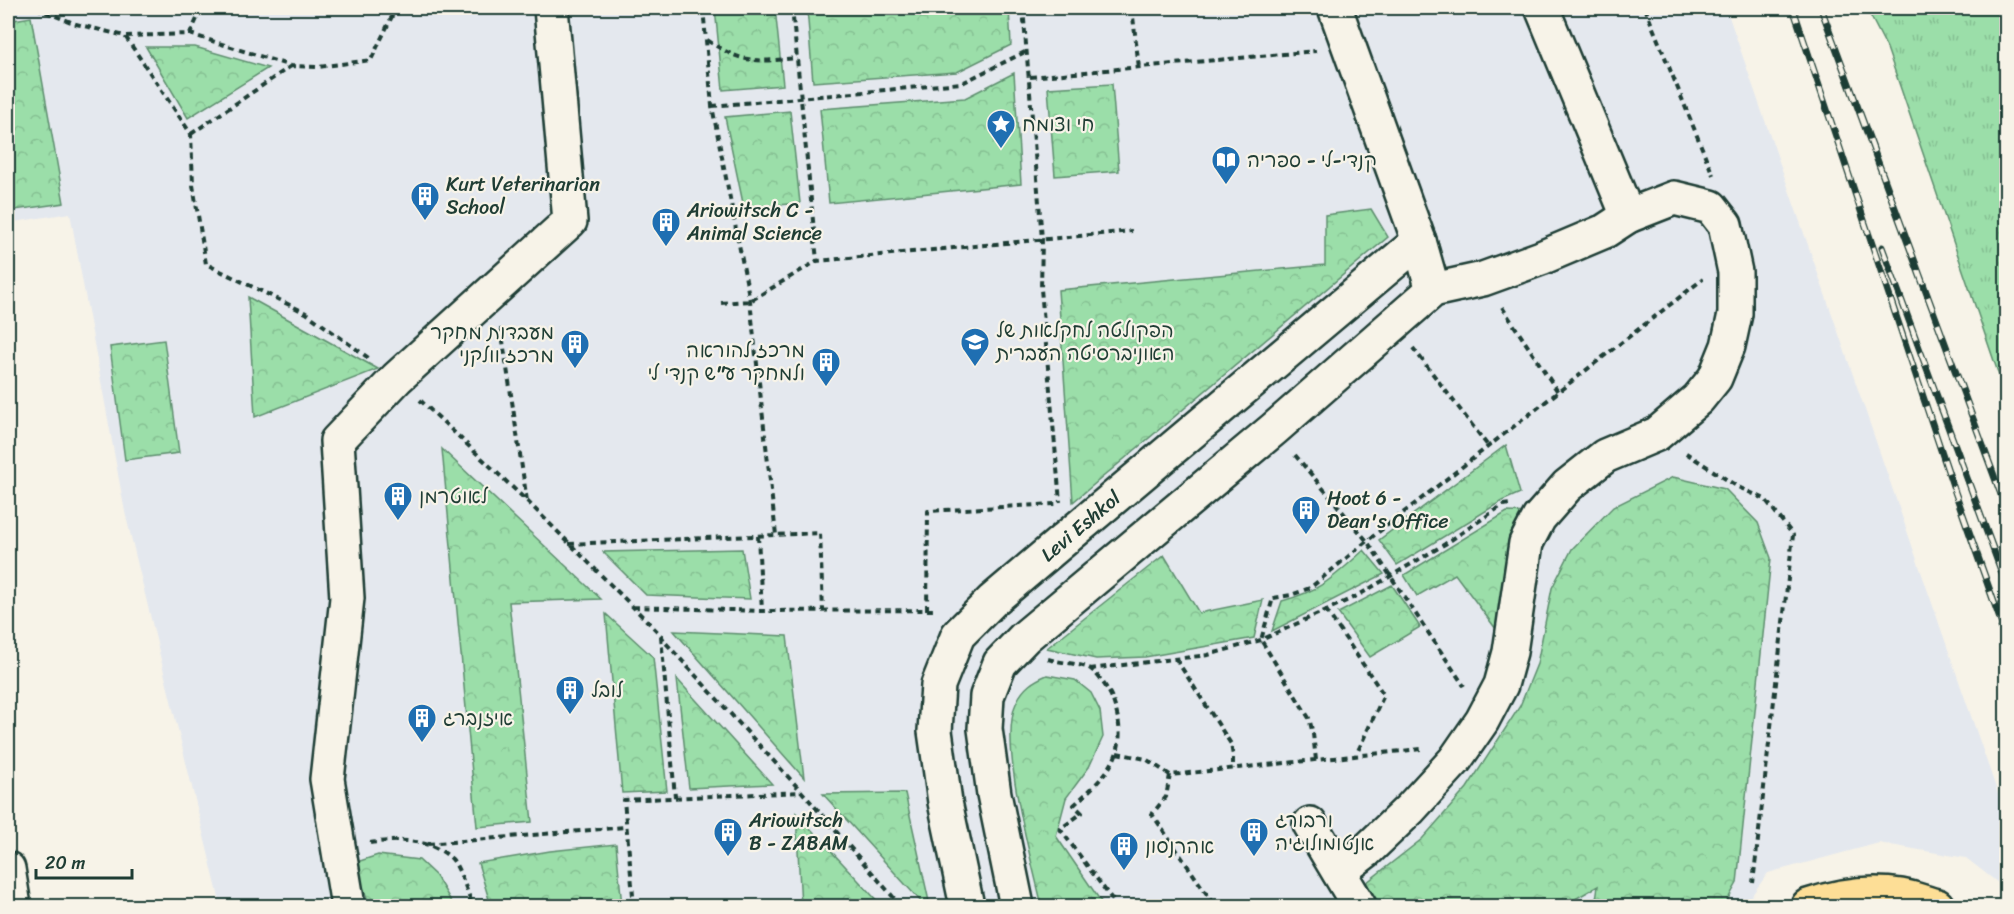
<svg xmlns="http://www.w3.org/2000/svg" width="2014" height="914" font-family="Sriracha,'Playpen Sans Hebrew',sans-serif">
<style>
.built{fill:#e4e8ee}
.grass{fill:url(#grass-tufts);stroke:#5d8e6e;stroke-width:1.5}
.park{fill:url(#park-crowns);stroke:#5d8e6e;stroke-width:1.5}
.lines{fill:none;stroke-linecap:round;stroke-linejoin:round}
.minor-casing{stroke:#1f3d34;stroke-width:38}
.major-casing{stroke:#1f3d34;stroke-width:38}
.path{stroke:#1f3d34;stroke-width:4;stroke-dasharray:6 4.5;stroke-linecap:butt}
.minor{stroke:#f7f3e8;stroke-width:33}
.major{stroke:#fdde96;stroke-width:33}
.rail-casing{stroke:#1f3d34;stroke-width:7}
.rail{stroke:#f7f3e8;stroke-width:4.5;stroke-dasharray:14;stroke-linecap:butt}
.labels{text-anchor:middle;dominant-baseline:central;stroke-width:4.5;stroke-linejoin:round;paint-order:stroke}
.poi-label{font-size:20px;fill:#1f3d34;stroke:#f7f3e8;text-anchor:start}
.street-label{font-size:20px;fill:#1f3d34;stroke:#f7f3e8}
</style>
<defs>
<pattern id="grass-tufts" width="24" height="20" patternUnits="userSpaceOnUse" patternTransform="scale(1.5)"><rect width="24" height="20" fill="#9bdea9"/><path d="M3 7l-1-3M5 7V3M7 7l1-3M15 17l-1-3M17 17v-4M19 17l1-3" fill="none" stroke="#85bf92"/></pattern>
<pattern id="park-crowns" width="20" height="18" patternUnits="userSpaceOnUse" patternTransform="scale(1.5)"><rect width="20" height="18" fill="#9bdea9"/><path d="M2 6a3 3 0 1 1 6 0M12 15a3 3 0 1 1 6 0" fill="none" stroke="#85bf92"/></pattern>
</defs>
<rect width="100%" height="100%" fill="#f7f3e8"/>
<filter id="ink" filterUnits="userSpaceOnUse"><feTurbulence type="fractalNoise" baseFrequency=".0167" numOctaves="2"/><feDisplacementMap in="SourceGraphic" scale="12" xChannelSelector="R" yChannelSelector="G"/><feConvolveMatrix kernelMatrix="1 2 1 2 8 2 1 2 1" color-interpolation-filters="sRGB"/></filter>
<g filter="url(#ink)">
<path class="built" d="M 8,8 L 1726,8 L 2006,817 L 2006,889 L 1966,858 L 1879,843 L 1768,873 L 1744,906 L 221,906 L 125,512 L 70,213 L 8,223 Z"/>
<path class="grass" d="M 1863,8 L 2006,8 L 2006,396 L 1887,48 L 1869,13 Z"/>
<path class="park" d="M 715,8 L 775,8 L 783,85 L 723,90 Z
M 807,8 L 1009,8 L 1011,45 L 957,72 L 813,82 Z
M 31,17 L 64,203 L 8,211 L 8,21 Z
M 146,47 L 195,47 L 268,68 L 188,118 Z
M 1014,73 L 1021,184 L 829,203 L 820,109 L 965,98 Z
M 1112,84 L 1119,171 L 1055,176 L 1048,88 Z
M 790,111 L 800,203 L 744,208 L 725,117 Z
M 1371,209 L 1388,237 L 1073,502 L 1058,290 L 1325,265 L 1325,215 Z
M 248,297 L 378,369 L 255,417 Z
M 164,340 L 179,453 L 125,460 L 110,347 Z
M 1506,445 L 1520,493 L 1502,501 L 1397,565 L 1379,540 Z
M 442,449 L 601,599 L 509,602 L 532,822 L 477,827 Z
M 1673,477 L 1725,489 L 1758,523 L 1771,558 L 1737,883 L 1724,906 L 1595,906 L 1598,886 L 1563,906 L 1381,906 L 1366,883 L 1422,839 L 1467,788 L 1520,706 L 1537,664 L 1552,588 L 1572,549 L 1613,507 Z
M 1507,512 L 1535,513 L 1499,633 L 1455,574 L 1417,596 L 1404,575 Z
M 742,549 L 750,599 L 646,595 L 603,552 Z
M 1364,550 L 1384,574 L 1272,631 L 1282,601 C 1322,590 1334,577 1364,550 Z
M 1164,555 L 1199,613 L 1263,600 L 1254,638 L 1145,657 L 1096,659 L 1047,648 Z
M 1392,585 L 1420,627 L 1370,657 L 1338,613 Z
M 606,614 L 653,657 L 667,791 L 622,793 Z
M 674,631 L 787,636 L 804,778 Z
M 1047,675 L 1075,680 L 1091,693 L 1100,711 L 1103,737 L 1089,767 L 1066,798 L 1056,836 L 1104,906 L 1042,906 C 1032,861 997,741 1017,701 C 1024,687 1033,681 1047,675 Z
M 677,679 L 772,784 L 689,788 Z
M 905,793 L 930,906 L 925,906 L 823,794 Z
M 796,813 L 882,906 L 801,906 Z
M 616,844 L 622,906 L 491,906 L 478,863 L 550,851 Z
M 378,855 L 419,860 L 436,876 L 454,906 L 370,906 L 354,863 Z"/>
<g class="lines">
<g class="minor-casing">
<g id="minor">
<path d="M 1335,8 L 1419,241 L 1433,290"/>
<path d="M 1542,8 L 1628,216"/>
<path d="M 1310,824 L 1359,906"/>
<path d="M 8,869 L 14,906"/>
<path d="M 348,906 L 327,779 L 347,598 L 337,441 L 397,378 L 570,221 L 551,8"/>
<path id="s1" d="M 967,906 L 945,802 L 935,731 L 938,685 L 958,635 L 993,600 L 1066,538 L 1419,241"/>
<path d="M 1017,906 L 994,794 L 985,729 L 987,696 L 1000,663 L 1025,637 L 1274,429 L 1433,290 L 1483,279 L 1541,258 L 1605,231 L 1628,216 L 1674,198 L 1711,207 L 1725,225 L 1735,272 L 1735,314 L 1728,346 L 1715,378 L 1698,399 L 1657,434 L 1605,456 L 1567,486 L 1539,518 L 1526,543 L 1510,652 L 1501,685 L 1482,721 L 1455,760 L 1410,809 L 1365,852 L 1339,872"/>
</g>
</g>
<g class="major-casing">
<path id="major" d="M 1808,906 C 1837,896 1870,891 1901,896 C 1913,898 1925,903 1937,906"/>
</g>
<path class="path" d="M 36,8 L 76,24 L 125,36 L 191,134 L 193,185 L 206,264 L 306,313 L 370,359
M 703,8 L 712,106 L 750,301 L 776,535
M 792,8 L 817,261
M 1023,8 L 1042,239 L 1041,289 L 1060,502
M 1132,8 L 1139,68
M 1645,8 L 1713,175
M 8,10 L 24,8
M 190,34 L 202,8
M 126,36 L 190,34 L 291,66 L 318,67 L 371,60 L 396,8
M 707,40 C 742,64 756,62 797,58
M 1030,77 L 1316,51
M 712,106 L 962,83 L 1027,51
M 191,134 L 291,66
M 721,303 L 750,301 L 817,261 L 1132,231
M 1502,307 L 1558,392
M 501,328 L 527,501
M 1413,348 L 1488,446
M 420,400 L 528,502 L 661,635 L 665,642 L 802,792 L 901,906
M 1686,453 L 1738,487 L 1765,499 L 1793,535 L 1753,883
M 1295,455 L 1367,541 L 1464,686
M 758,536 L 762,611
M 569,544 L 820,533 L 823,611
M 633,607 L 762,611 L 935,610
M 927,610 L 928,511 L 1056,504
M 1326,610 L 1384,695 L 1356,755
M 661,636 L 675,797
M 1048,659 C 1061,663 1077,663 1089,668 C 1097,672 1111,693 1113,701 C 1131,752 1110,772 1074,805 L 1082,813 L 1060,829 L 1117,906
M 1176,659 L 1231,744 L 1233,756 L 1233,769
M 1090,669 L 1208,655 L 1261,640 L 1357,596 L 1445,544 L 1503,505 L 1510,504
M 1117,753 L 1146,759 L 1170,775 L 1421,749
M 1316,760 L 1313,734 L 1309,718 L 1261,640 L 1273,598 L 1291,595 L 1310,588 L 1367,541 L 1703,279
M 1170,775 L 1166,797 L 1152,814 L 1215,906
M 370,843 C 398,839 430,838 452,859 C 458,865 469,896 473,906
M 428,844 L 626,827
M 634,906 L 624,800 L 801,792"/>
<use href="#minor" class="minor"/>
<use href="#major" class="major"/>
<g class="rail-casing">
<path id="rail" d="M 1793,8 L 1955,492 L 2006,636
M 1821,8 L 2006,508
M 1882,247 L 2006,584
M 2001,629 L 2006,650"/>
</g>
<use href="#rail" class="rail"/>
</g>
</g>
<defs>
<g id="sight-pin" transform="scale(1.5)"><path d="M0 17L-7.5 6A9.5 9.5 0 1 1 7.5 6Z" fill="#1f6fb2" stroke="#f7f3e8"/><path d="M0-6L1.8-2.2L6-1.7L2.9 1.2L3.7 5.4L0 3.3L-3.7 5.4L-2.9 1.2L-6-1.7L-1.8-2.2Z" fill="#fff"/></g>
<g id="library-pin" transform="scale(1.5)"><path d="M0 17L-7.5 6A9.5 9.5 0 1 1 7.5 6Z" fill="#1f6fb2" stroke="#f7f3e8"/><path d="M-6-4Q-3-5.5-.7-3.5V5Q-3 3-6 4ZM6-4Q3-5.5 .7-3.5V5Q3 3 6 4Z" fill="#fff"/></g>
<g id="building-pin" transform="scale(1.5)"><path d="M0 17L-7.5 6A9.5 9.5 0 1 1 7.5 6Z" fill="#1f6fb2" stroke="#f7f3e8"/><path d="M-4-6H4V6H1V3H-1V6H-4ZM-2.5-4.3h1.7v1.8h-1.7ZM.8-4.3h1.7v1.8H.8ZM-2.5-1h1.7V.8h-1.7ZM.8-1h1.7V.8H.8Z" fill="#fff"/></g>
<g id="university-pin" transform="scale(1.5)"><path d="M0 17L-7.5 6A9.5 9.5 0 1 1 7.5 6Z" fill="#1f6fb2" stroke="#f7f3e8"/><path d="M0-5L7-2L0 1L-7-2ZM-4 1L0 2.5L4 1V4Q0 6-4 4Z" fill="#fff"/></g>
</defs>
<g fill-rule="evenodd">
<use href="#sight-pin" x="1001" y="124"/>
<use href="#library-pin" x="1226" y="160"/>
<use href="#building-pin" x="425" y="196"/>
<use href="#building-pin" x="666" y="222"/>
<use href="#university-pin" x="975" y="342"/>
<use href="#building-pin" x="575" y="344"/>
<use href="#building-pin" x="826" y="362"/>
<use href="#building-pin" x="398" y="496"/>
<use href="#building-pin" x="1306" y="510"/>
<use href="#building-pin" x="570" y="690"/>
<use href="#building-pin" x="422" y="718"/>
<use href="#building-pin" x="728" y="832"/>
<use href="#building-pin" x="1254" y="832"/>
<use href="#building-pin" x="1124" y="846"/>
</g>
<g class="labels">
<g class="poi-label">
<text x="1022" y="124">חי וצומח</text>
<text x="1247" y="160">קנדי-לי - ספריה</text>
<text x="446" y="184">Kurt Veterinarian<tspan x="446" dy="23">School</tspan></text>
<text x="687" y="210">Ariowitsch C -<tspan x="687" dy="23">Animal Science</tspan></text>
<text x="996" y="330">הפקולטה לחקלאות של<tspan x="996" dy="23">האוניברסיטה העברית</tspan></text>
<text x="554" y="332" text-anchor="end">מעבדות מחקר<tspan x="554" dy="23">מרכז וולקני</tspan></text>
<text x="805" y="350" text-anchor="end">מרכז להוראה<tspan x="805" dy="23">ולמחקר ע"ש קנדי לי</tspan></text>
<text x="419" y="496">לאוטרמן</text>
<text x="1327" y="498">Hoot 6 -<tspan x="1327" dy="23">Dean's Office</tspan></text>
<text x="591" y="690">לובל</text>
<text x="443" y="718">איזנברג</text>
<text x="749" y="820">Ariowitsch<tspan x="749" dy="23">B - ZABAM</tspan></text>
<text x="1275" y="820">ורבורג<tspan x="1275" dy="23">אנטומולוגיה</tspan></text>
<text x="1145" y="846">אהרנסון</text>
</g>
<g class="street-label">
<text stroke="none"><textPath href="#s1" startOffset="442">Levi Eshkol</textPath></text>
</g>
</g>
<rect width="2014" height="914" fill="none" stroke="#f7f3e8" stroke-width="30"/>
<rect x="15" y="15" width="1984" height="884" fill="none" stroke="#1f3d34" stroke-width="2" filter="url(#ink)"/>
<path d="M36 869v9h96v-9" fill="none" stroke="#1f3d34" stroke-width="3"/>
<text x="45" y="869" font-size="18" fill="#1f3d34" stroke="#f7f3e8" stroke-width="4.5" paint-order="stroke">20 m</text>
</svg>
